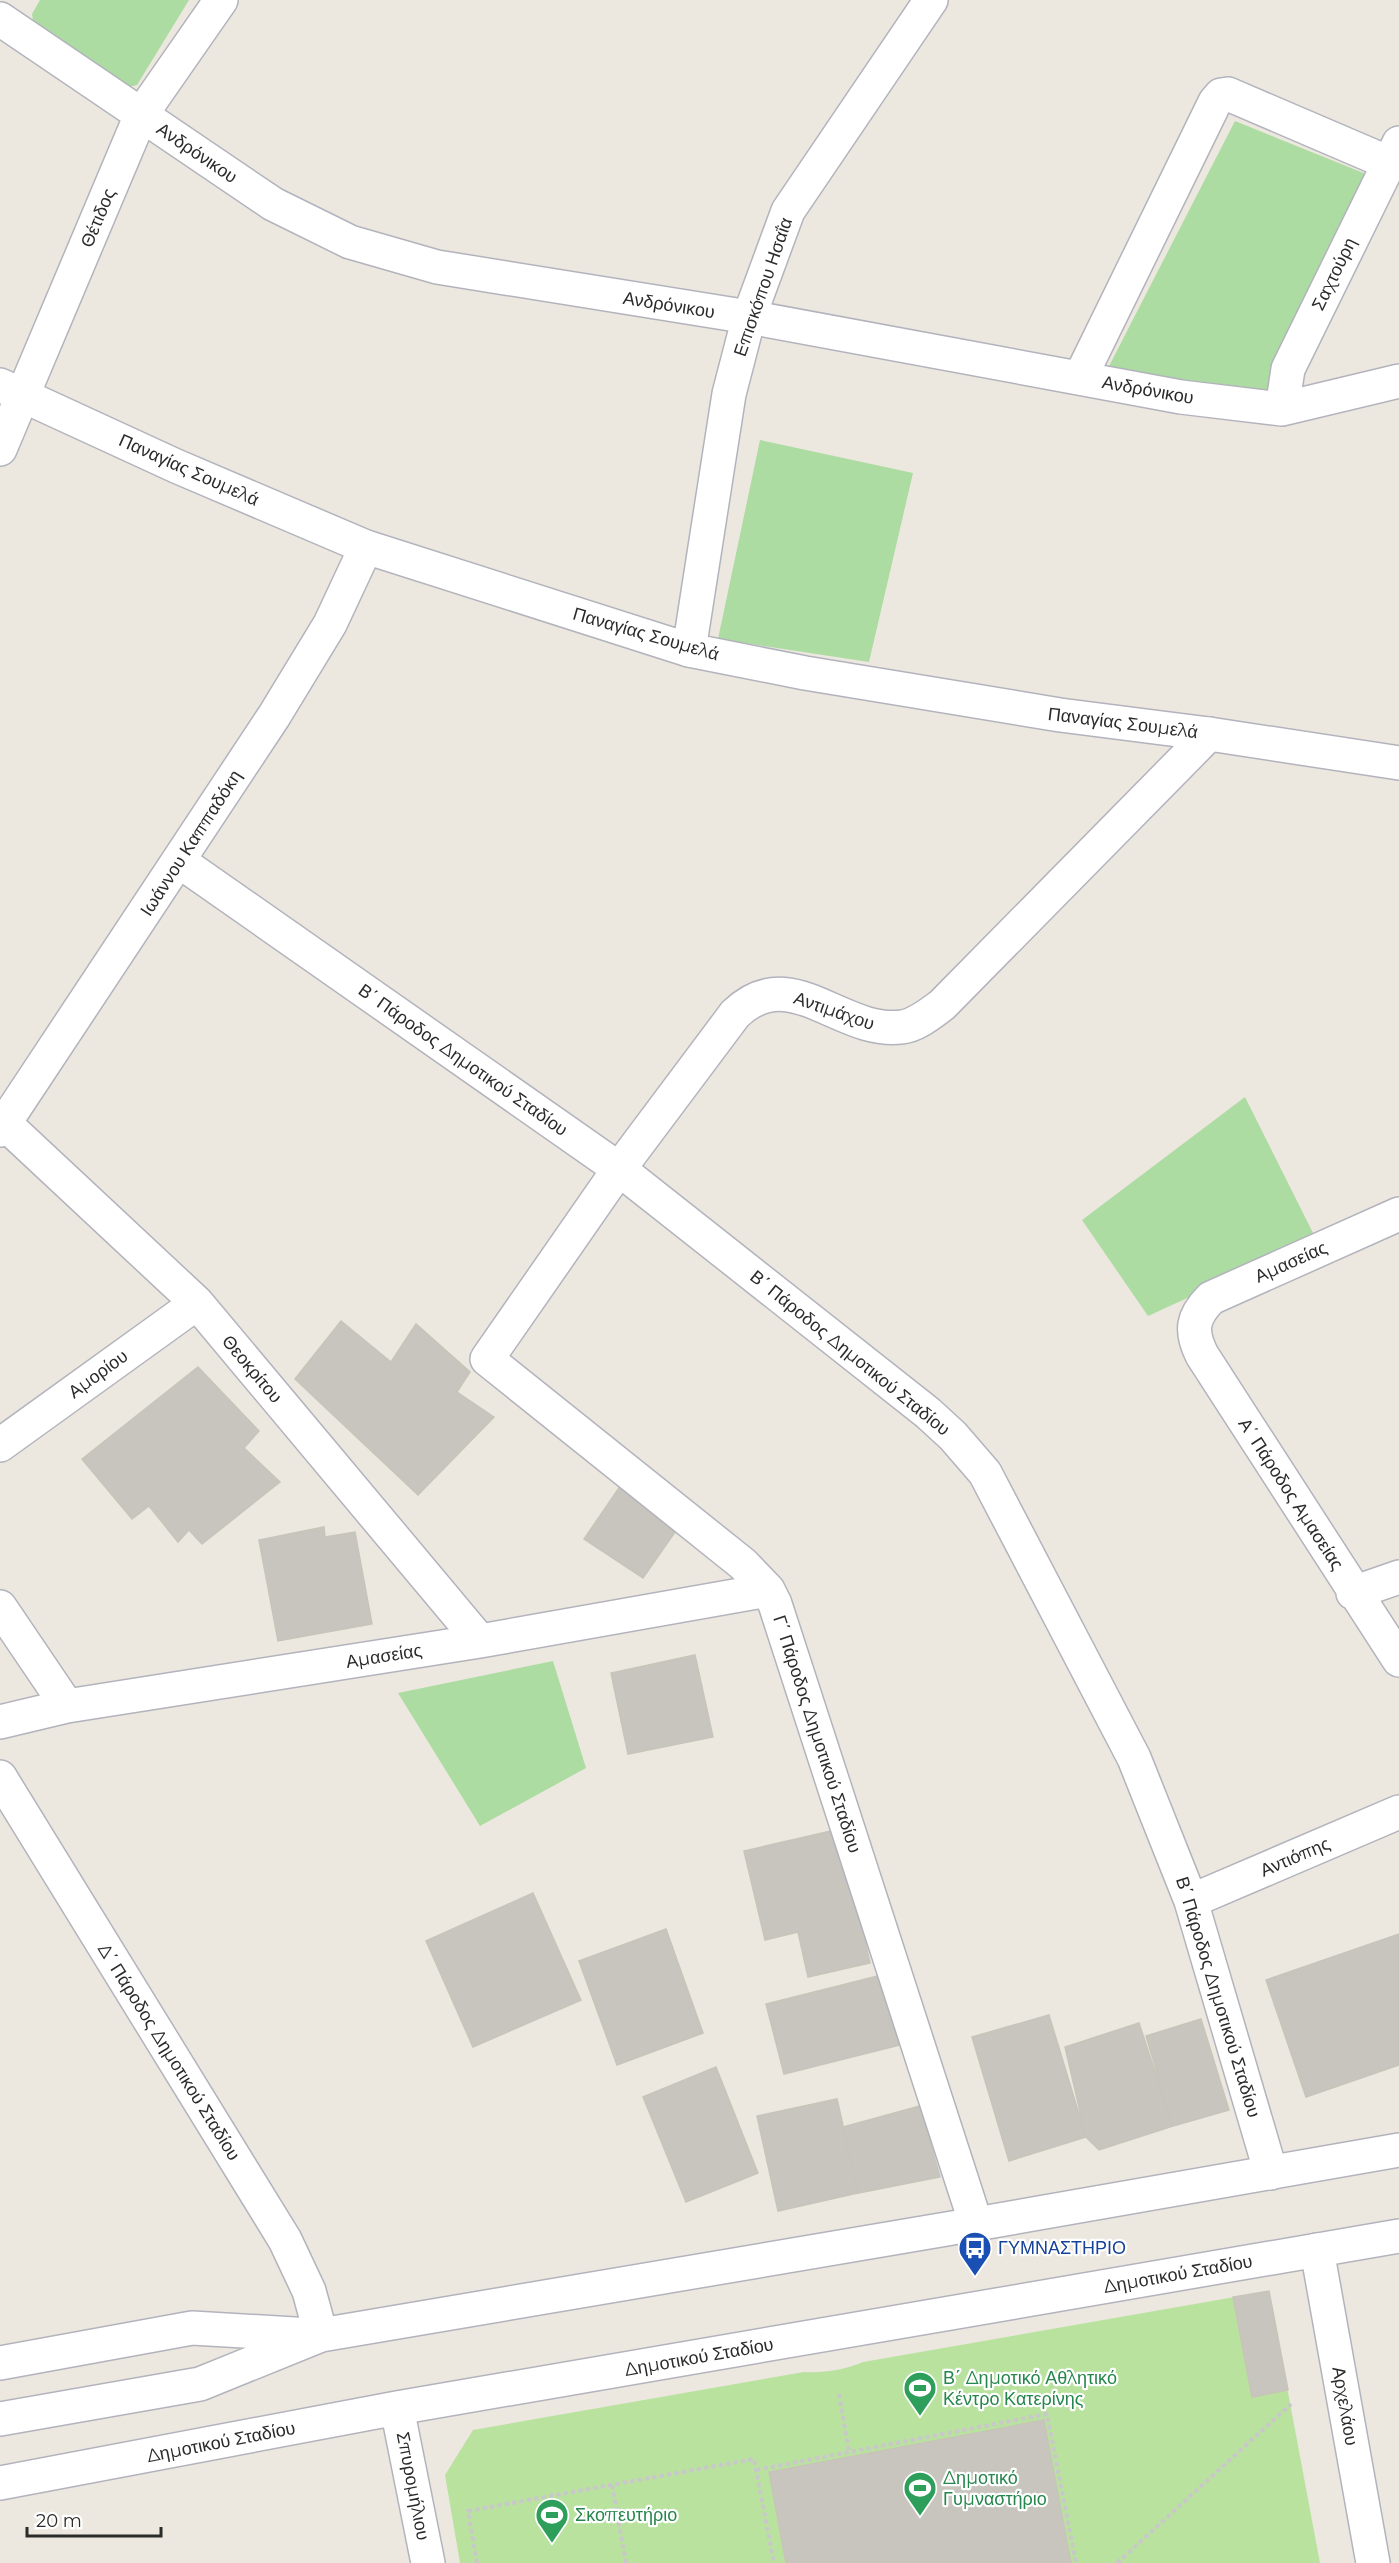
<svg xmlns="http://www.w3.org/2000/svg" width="1399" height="2563" font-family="Montserrat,sans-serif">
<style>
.green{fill:#acdca2}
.pitch{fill:#bae29f}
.building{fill:#c7c5be;stroke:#c7c4b9;stroke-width:1.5}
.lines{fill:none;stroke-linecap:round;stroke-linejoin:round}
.street-casing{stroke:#b3b3bd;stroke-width:36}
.secondary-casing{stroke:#b3b3bd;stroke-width:36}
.path{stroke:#c8c8c8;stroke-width:4;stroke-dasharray:4.5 3;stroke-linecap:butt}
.street{stroke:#fff;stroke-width:33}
.secondary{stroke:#fff;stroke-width:33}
.labels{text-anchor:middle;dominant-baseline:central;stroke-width:4.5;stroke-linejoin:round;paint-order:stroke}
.street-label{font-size:18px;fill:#2b2b2b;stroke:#fff}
.transit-label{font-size:18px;fill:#164399;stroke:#fff;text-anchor:start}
.leisure-label{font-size:18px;fill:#27864d;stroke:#fff;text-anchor:start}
</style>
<rect width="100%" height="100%" fill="#ece8df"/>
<path class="green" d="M 40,0 L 189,0 L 137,85 L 120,89 L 35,34 L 32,14 Z
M 1235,121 L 1371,176 L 1266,398 L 1107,370 Z
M 760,440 L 913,473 L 869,662 L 718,639 Z
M 1245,1097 L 1316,1239 L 1148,1316 L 1082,1220 Z
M 553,1661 L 586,1768 L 480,1826 L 398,1693 Z"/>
<path class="pitch" d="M 1269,2291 L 1320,2563 L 460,2563 L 445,2475 L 473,2430 L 804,2372 C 825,2373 844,2370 863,2362 Z"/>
<path class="building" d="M 341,1321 L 391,1362 L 416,1324 L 470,1372 L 457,1392 L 494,1417 L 418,1495 L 295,1379 Z
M 198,1367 L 259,1431 L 244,1448 L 280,1482 L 202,1544 L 189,1530 L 178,1542 L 149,1506 L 132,1519 L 82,1459 Z
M 621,1485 L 680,1525 L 643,1578 L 584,1539 Z
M 324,1527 L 325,1537 L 355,1532 L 372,1624 L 278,1641 L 259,1540 Z
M 695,1655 L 713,1737 L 628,1754 L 611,1673 Z
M 840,1829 L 870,1963 L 808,1977 L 798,1932 L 765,1940 L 744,1851 Z
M 533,1893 L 581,2000 L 473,2047 L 426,1941 Z
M 666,1929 L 703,2033 L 617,2065 L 579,1961 Z
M 1399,1934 L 1399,2065 L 1306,2097 L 1266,1980 Z
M 886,1974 L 904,2044 L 784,2074 L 766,2004 Z
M 1049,2015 L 1086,2137 L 1009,2161 L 972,2037 Z
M 1201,2019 L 1229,2110 L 1173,2126 L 1146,2036 Z
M 1139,2023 L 1173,2126 L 1099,2150 L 1086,2137 L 1065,2047 Z
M 716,2067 L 758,2173 L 686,2202 L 643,2097 Z
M 837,2099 L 858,2193 L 778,2211 L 757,2116 Z
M 920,2106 L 940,2177 L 858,2193 L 843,2127 Z
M 1269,2291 L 1288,2390 L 1252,2397 L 1233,2297 Z
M 1044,2420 L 1071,2563 L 786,2563 L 769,2472 Z"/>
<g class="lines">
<g class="street-casing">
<path id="street" d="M 0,19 L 273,204 L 350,242 L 437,267 L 749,317 L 1181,397 L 1282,409 L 1399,381
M 1080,378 L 1215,102 L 1221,95 L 1228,94 L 1389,163
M 1282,409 L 1288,369 L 1399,143
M 0,449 L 141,115 L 221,0
M 689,650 L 729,394 L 749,317 L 788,211 L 931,0
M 179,861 L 619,1169 L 928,1413 L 953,1436 L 985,1473 L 1134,1758 L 1191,1901 L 1271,2173
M 0,1119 L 197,1303 L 480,1641
M 0,1130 L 274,716 L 330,624 L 366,547
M 1399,1214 L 1211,1298 C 1192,1317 1190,1331 1202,1355 L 1399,1660
M 0,1445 L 197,1303
M 1353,1593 L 1399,1577
M 0,1607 L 67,1706
M 0,1722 L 67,1706 L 480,1641 L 768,1590
M 0,1777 L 285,2240 L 309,2291 L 321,2335
M 1191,1901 L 1399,1812
M 976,2224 L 775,1604 L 768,1590 L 743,1564 L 487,1359 L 619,1169 L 735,1014 C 791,960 840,1035 902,1027 C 917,1025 931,1013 942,1005 L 1209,734
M 397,2408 L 428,2563
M 0,2483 L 397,2408 L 1399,2236"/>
</g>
<g class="secondary-casing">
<path id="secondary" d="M 0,385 L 176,466 L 366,547 L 689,650 L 805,673 L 1060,715 L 1209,734 L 1399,763
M 1317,2250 L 1373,2563
M 0,2363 L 192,2328 L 311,2335
M 0,2419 L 200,2384 L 321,2335 L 976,2224 L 1399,2150"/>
</g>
<path class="path" d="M 839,2394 L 849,2452
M 756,2470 L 1047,2414 L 1076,2563
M 612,2485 L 626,2563
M 477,2563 L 468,2511 L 754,2459 L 774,2563
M 1117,2563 L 1291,2404"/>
<use href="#street" class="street"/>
<use href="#secondary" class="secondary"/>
</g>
<defs>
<g id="bus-pin" transform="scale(1.725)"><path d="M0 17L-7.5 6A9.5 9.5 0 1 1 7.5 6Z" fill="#1a4fb4" stroke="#fff"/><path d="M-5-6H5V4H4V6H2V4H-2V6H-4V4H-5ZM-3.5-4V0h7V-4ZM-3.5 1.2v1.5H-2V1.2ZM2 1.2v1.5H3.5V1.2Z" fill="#fff"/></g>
<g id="stadium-pin" transform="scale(1.725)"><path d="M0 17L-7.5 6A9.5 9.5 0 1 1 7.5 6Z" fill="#2e9e5b" stroke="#fff"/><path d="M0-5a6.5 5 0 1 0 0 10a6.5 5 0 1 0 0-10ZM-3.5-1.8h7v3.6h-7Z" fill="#fff"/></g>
</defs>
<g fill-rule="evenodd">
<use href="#bus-pin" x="975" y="2248"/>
<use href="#stadium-pin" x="920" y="2388"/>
<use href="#stadium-pin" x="920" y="2488"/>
<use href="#stadium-pin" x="552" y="2515"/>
</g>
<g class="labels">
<g class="street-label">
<text transform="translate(197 153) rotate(34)">Ανδρόνικου</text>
<text transform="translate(98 218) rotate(-67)">Θέτιδος</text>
<text transform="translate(1334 274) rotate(-64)">Σαχτούρη</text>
<text transform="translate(763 287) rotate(-71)">Επισκόπου Ησαΐα</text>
<text transform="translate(669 305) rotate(9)">Ανδρόνικου</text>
<text transform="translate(1148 390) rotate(10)">Ανδρόνικου</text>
<text transform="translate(189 470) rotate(24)">Παναγίας Σουμελά</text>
<text transform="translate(646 634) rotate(16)">Παναγίας Σουμελά</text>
<text transform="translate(1123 723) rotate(7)">Παναγίας Σουμελά</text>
<text transform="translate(191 843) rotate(-57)">Ιωάννου Καππαδόκη</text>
<text transform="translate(834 1011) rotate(19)">Αντιμάχου</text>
<text transform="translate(463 1060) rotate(35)">Β΄ Πάροδος Δημοτικού Σταδίου</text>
<text transform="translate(1291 1262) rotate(-24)">Αμασείας</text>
<text transform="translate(850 1353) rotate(39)">Β΄ Πάροδος Δημοτικού Σταδίου</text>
<text transform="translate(252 1369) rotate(50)">Θεοκρίτου</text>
<text transform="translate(98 1374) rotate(-36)">Αμορίου</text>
<text transform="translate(1291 1494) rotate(57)">Α΄ Πάροδος Αμασείας</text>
<text transform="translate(384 1656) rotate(-9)">Αμασείας</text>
<text transform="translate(817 1734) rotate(72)">Γ΄ Πάροδος Δημοτικού Σταδίου</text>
<text transform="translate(1295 1857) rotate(-23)">Αντιόπης</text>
<text transform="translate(1218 1997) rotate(73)">Β΄ Πάροδος Δημοτικού Σταδίου</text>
<text transform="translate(169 2052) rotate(58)">Δ΄ Πάροδος Δημοτικού Σταδίου</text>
<text transform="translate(1178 2274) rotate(-10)">Δημοτικού Σταδίου</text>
<text transform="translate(699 2357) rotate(-10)">Δημοτικού Σταδίου</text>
<text transform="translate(1345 2406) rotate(80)">Αρχελάου</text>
<text transform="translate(221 2442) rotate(-11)">Δημοτικού Σταδίου</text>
<text transform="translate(413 2486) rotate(79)">Σπυρομήλιου</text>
</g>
<g class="transit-label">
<text x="998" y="2248">ΓΥΜΝΑΣΤΗΡΙΟ</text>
</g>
<g class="leisure-label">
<text x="943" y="2378">Β΄ Δημοτικό Αθλητικό<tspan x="943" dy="21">Κέντρο Κατερίνης</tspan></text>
<text x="943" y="2478">Δημοτικό<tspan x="943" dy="21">Γυμναστήριο</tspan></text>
<text x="575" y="2515">Σκοπευτήριο</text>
</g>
</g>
<path d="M27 2527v9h134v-9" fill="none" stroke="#2b2b2b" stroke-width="3"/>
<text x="36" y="2527" font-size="18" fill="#2b2b2b" stroke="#ffffff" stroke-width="4.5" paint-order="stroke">20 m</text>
</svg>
